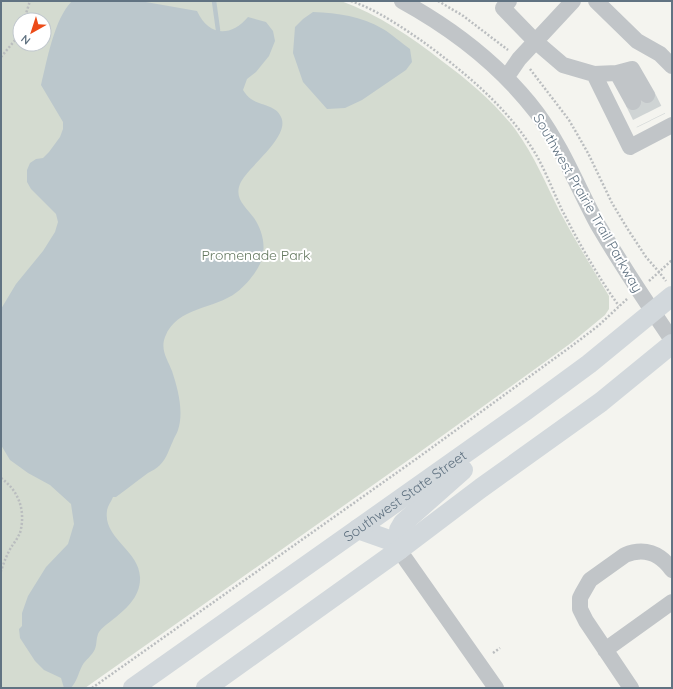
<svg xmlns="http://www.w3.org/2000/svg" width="673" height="689" font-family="Quicksand,sans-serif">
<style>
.green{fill:#d4dbd0;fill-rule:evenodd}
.water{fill:#bbc7cc}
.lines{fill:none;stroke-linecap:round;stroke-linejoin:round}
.stream{stroke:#bbc7cc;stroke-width:4.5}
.minor-tunnel{stroke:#cfd4d4;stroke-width:16;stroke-dasharray:16 8;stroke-linecap:butt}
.path{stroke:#babdbf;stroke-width:2.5;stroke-dasharray:2 2;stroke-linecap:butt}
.minor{stroke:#c1c5c8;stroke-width:16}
.major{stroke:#d2d8dc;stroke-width:20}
.labels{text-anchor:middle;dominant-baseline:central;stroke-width:4;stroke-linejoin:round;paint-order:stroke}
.street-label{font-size:14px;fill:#617382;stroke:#fff}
.park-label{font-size:14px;fill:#657960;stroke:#fff}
</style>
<rect width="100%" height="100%" fill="#f4f4ef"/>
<path class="green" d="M 1,1 L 341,1 C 379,15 410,36 442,61 C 469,81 495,103 515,129 C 534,155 546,184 560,212 C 575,240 592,268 609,296 L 609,309 L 605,315 L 571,343 L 417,454 L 85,688 L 1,688 ZM 20,20 L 44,20 L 44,44 L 20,44 Z"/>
<path class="water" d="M 72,1 L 140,1 L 197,11 C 209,37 231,37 248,17 L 266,22 L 273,31 L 275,41 L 269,56 L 256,72 L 247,79 L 243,90 C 245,93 248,97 251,99 C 261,106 276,105 281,117 C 291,137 246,168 240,184 C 234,199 246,207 254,218 C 263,231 267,249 260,264 C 255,274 246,285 237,292 C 214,310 177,306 165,337 C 160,350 168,360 172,371 C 178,389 184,412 178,430 C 177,434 174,437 173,441 C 169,449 167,458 160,465 C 157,468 152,471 148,473 C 137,481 127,489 116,497 L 113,497 C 111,502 107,507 107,511 C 103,538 139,550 140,577 C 141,597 125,610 111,621 C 106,625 100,629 98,634 C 96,639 97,644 95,649 C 92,656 85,660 82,666 C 78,674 77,681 71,688 L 64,688 L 61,678 L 44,670 L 35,661 L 20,638 L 19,629 L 22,626 L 22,613 L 28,596 L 46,567 L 68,544 L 74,524 L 71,504 L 50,485 L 28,473 L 10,460 L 1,445 L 1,309 L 16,284 L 43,251 L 55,232 L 58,222 L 56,214 L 31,189 L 27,182 L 27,170 L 30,163 L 36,159 L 43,158 L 49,152 L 60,137 L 63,129 L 63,122 L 41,85 C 47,61 54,19 72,1 Z
M 313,12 C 338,13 361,16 383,29 C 392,34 401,43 410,49 L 412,62 L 406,70 L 362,100 L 345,108 L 327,109 L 303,82 L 293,53 L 295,27 L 303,19 Z"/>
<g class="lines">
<path class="stream" d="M 214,1 L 218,30"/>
<path class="minor-tunnel" d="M 647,95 L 658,117
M 633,102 L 644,124"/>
<path class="path" d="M 351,1 C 377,10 400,26 422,41 C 466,73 511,110 538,158 C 547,175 554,193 562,210 C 579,243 598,277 619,306
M 438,1 L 462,15 L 508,50
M 24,20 L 30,1
M 1,57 L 16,39 L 20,29
M 530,69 L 569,120 L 588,153 L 612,203 L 627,228 L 646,257 L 659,272 L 672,260
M 649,281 L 659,272 L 666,281
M 1,478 C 19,491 26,511 20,533 C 18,537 15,542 12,546 C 7,554 4,562 1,571
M 493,653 L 500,648
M 92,688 L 419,457 L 573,345 L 598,326 L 627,299"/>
<path class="minor" d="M 402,1 C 453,29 501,66 537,113 C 562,147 578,188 598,225 C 621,264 646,302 672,340
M 509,1 L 503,8 L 535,41 L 563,65 L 594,74 L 617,73 L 632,69 L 647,95
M 596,1 L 637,41 L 660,54 L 672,66
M 617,73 L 633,102
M 594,74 L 630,147 L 672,125
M 506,78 L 519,59 L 573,1
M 399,550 L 496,688
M 605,650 L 672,602
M 631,688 L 586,621 L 580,609 L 580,598 L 582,594 L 590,580 L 625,555 C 644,547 660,553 672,570"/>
<g class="major">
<path d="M 358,529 L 389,540 L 399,550"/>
<path d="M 399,550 L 399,530 L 403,523 L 463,470"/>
<path id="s1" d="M 133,688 L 525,411 L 589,364 L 672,296"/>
<path d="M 206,688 L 399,550 L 481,488 L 601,402 L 672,344"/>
</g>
</g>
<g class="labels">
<g class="street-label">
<text transform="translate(588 203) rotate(60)">Southwest Prairie Trail Parkway</text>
<text stroke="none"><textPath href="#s1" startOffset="333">Southwest State Street</textPath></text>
</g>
<g class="park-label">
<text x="256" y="255">Promenade Park</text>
</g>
</g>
<rect width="673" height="689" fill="none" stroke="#617382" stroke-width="4"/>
<g transform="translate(32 32) rotate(219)"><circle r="19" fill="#ffffff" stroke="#c0c7cd"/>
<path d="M0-3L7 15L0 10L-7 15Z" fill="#ec4b18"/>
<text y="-6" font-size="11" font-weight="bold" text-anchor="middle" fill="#617382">N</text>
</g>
</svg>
